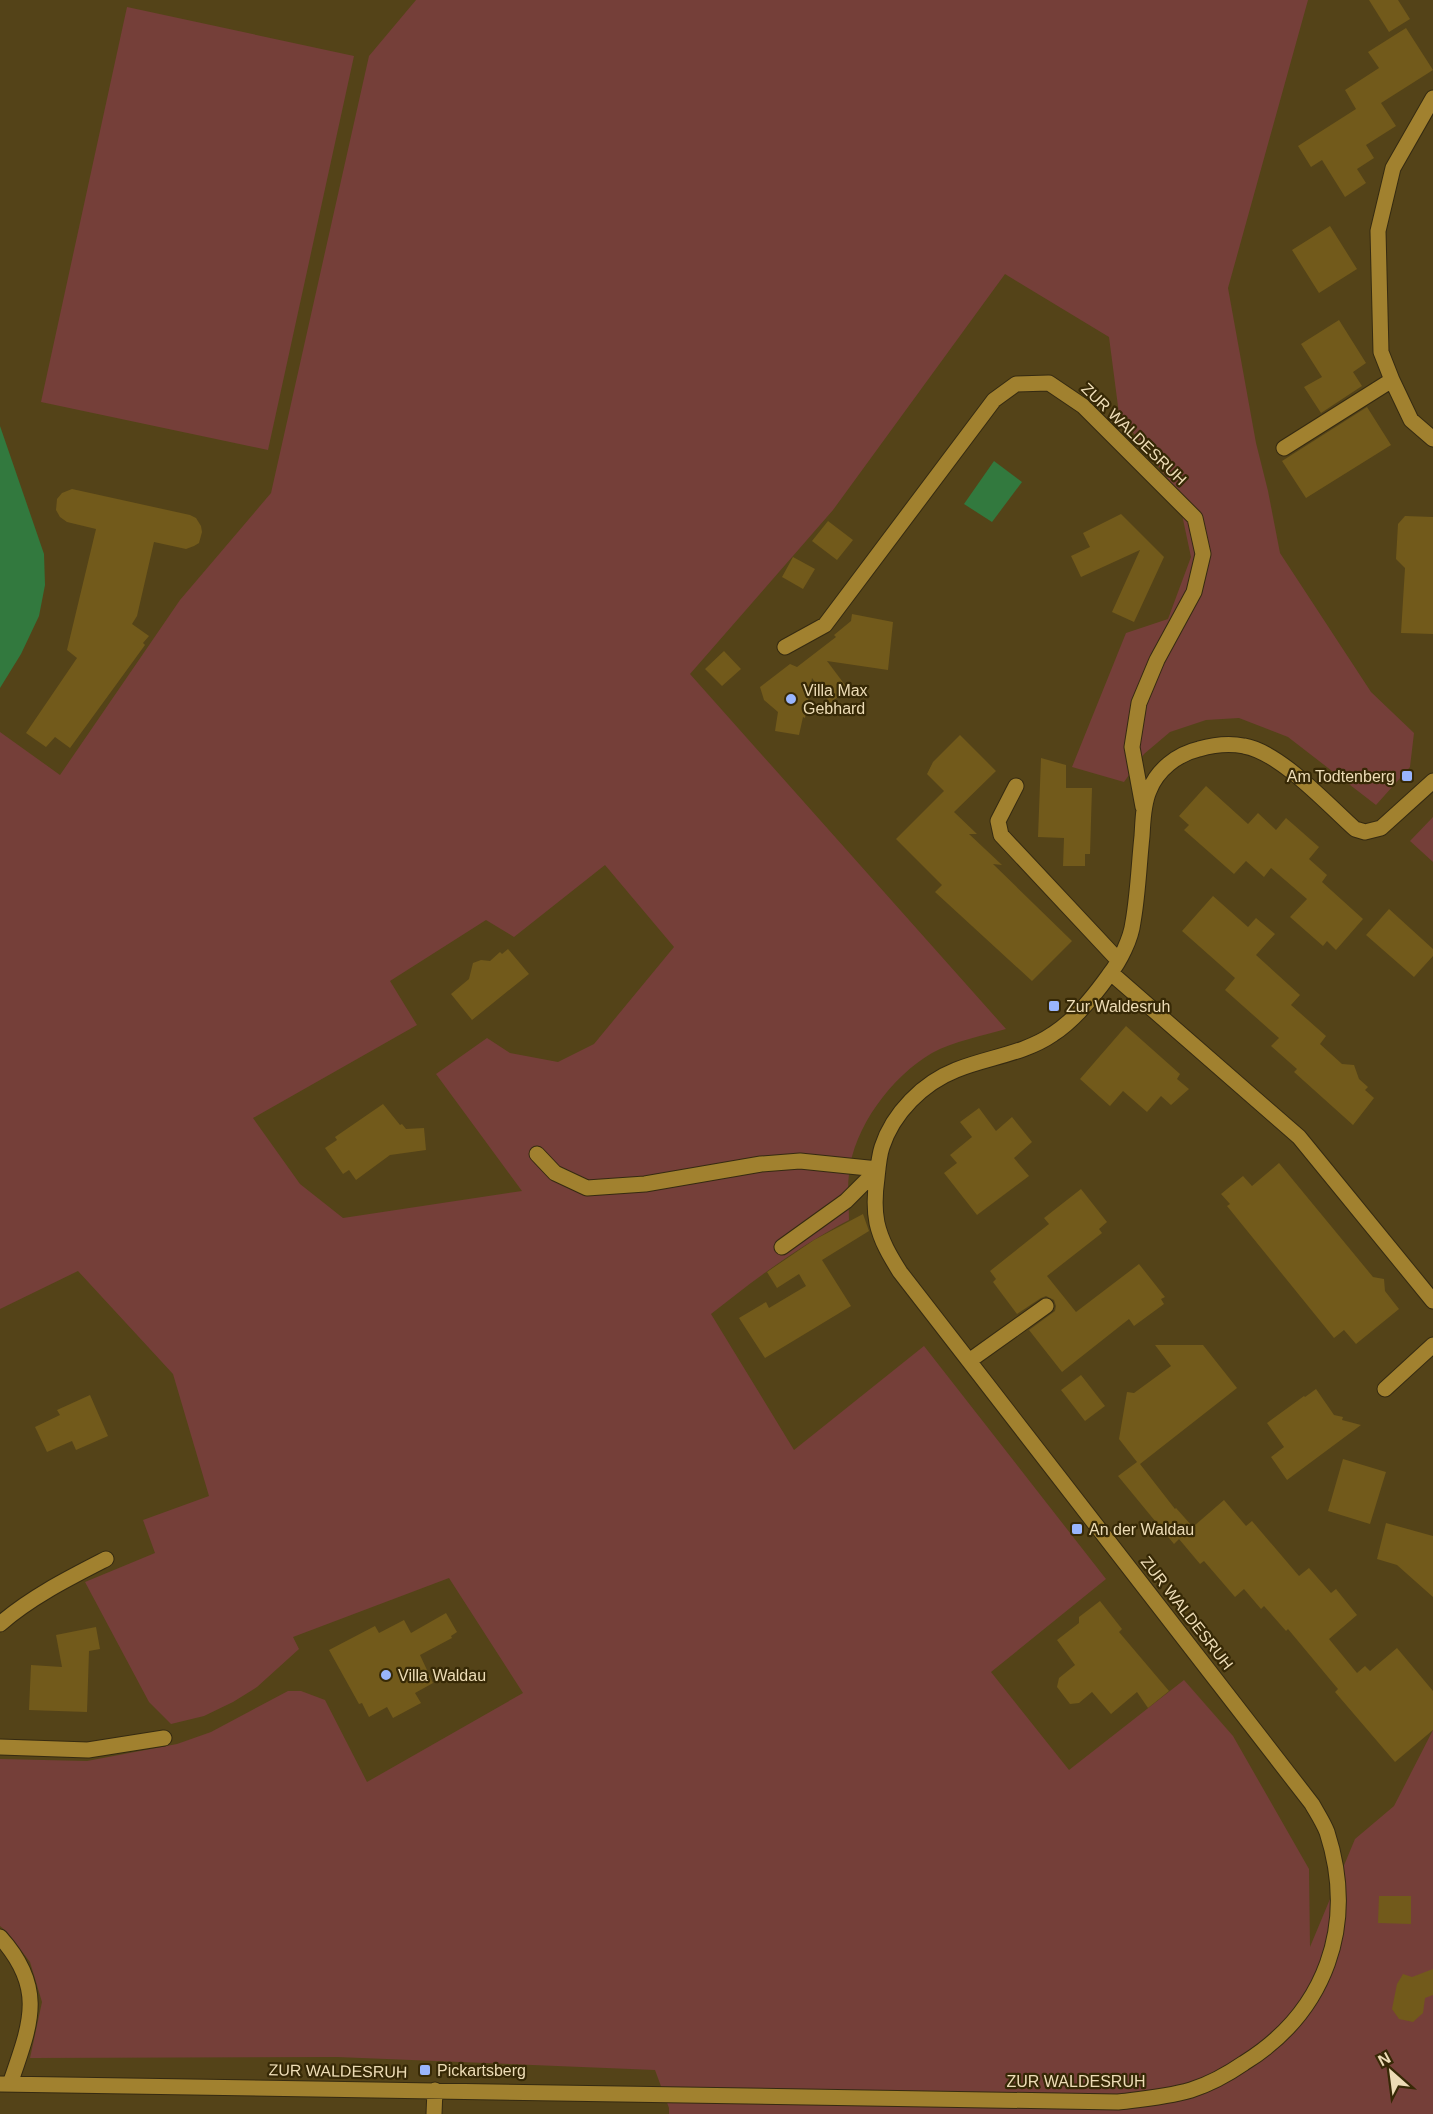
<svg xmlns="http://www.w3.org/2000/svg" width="1433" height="2114" font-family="Arial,sans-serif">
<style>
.green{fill:#753f39;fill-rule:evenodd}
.water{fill:#32793e}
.building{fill:#725a1b}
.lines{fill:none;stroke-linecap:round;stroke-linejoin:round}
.minor-casing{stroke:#352a11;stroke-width:17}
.minor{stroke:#a1812f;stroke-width:15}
.poi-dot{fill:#99b5fd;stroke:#372906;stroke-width:2}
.labels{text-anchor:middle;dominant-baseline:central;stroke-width:4.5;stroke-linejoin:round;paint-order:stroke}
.street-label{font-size:16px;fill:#eddcb6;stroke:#372906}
.poi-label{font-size:16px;fill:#eddcb6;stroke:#372906;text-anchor:start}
</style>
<rect width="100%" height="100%" fill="#544318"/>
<path class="green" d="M 416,0 L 1308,0 L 1228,288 L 1256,443 L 1268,491 L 1280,553 L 1371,692 L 1414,733 L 1410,767 L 1376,805 L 1288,737 L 1239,718 L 1206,720 L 1170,732 L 1144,754 L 1124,782 L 1072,767 L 1126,633 L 1168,619 L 1191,557 L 1177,491 L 1119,414 L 1109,337 L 1005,274 L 833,510 L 690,674 L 1006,1029 C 982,1036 954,1041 932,1053 C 892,1076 853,1128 849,1174 C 847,1189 849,1205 849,1220 C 799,1246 755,1279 711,1314 L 794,1450 L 924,1346 L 1106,1579 L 991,1672 L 1069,1770 L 1184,1680 L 1233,1736 L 1309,1869 L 1310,1947 L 1355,1839 L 1394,1806 L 1433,1730 L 1433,2114 L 669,2114 L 669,2108 L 655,2070 L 337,2057 L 30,2058 L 42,2002 L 30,1962 L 7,1932 L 0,1926 L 0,1759 L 87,1761 L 177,1744 L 211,1732 L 288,1691 L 301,1691 L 325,1700 L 367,1782 L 523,1693 L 449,1578 L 293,1637 L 299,1649 L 257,1687 L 233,1702 L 204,1716 L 171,1724 L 149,1702 L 85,1582 L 155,1553 L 143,1520 L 209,1496 L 173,1374 L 78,1271 L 0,1309 L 0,732 L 60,775 L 180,600 L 271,493 L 369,56 ZM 605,865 L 674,947 L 594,1044 L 558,1062 L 510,1053 L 487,1038 L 436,1074 L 522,1191 L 343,1218 L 300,1184 L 253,1118 L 417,1025 L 390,981 L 486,920 L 514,937 Z
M 127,7 L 354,56 L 268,450 L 41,402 Z
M 1433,817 L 1433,862 L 1410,841 Z"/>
<path class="water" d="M 0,426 L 44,554 L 45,585 L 39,616 L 21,654 L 0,688 Z
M 994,461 L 1022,482 L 992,522 L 964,504 Z"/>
<path class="building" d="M 1369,0 L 1398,0 L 1410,19 L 1389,32 Z
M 1406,28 L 1433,70 L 1381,103 L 1396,126 L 1366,145 L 1374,158 L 1357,169 L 1366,183 L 1345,197 L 1322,160 L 1311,167 L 1298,146 L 1356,109 L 1345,90 L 1379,68 L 1368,52 Z
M 1330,226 L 1357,269 L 1319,293 L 1292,250 Z
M 1339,320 L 1366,363 L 1353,372 L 1362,386 L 1321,413 L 1304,387 L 1322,377 L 1301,344 Z
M 1367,407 L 1391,445 L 1306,498 L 1282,461 Z
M 72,489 L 190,515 L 196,518 L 201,526 L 202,532 L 199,543 L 194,546 L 186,549 L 154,542 L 137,616 L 132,624 L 149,636 L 143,643 L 145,645 L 70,748 L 55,737 L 46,747 L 26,733 L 77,658 L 67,650 L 96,529 L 67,522 L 60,517 L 56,510 L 57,499 L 62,493 Z
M 1121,514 L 1164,557 L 1134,622 L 1112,612 L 1140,550 L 1081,577 L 1071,556 L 1090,547 L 1083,533 Z
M 1405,516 L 1433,517 L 1433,634 L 1401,633 L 1405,568 L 1396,559 L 1398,524 Z
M 828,521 L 853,540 L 837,560 L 812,541 Z
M 793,557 L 815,569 L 803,589 L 782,577 Z
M 852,614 L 893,622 L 888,670 L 827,661 L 848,689 L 830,703 L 812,678 L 805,718 L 803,717 L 799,735 L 775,731 L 778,712 L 764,700 L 760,687 L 790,664 L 797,667 L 836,637 L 834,635 L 851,621 Z
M 724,651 L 741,669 L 722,686 L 705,669 Z
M 960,735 L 996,771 L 954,812 L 977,834 L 969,834 L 1002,865 L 993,864 L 1072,941 L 1032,981 L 935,892 L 942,885 L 896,839 L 944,791 L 927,774 L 933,762 Z
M 1041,758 L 1066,765 L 1066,788 L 1092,788 L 1090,854 L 1085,854 L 1085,866 L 1063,866 L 1064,838 L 1038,837 Z
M 1206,786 L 1248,824 L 1258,813 L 1276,830 L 1286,818 L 1319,847 L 1309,859 L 1327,875 L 1322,882 L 1363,919 L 1336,950 L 1327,941 L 1323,946 L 1290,917 L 1307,899 L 1271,868 L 1264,877 L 1246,861 L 1234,874 L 1184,830 L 1189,825 L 1179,816 Z
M 1213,896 L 1248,927 L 1256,918 L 1275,934 L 1256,955 L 1300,995 L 1291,1005 L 1326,1036 L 1320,1044 L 1342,1064 L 1354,1065 L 1359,1079 L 1368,1087 L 1365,1090 L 1374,1098 L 1353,1125 L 1294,1072 L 1297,1069 L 1271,1046 L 1279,1038 L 1225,990 L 1235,978 L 1182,931 Z
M 1389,909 L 1433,949 L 1433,956 L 1414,977 L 1366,935 Z
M 508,949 L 529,974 L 472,1020 L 451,994 L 469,979 L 473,963 L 481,960 L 490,961 L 500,952 L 502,954 Z
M 1126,1026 L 1180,1074 L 1177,1079 L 1189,1089 L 1171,1105 L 1161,1096 L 1147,1112 L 1123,1091 L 1110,1106 L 1080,1079 Z
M 383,1104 L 400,1125 L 402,1124 L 406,1129 L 424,1128 L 426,1150 L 390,1155 L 356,1180 L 349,1170 L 343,1174 L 325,1148 L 337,1140 L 335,1137 Z
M 979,1108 L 996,1131 L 1012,1117 L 1032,1142 L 1014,1158 L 1029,1176 L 977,1215 L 944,1173 L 957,1163 L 950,1155 L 972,1137 L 960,1122 Z
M 1279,1163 L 1373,1277 L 1384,1279 L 1385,1291 L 1399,1309 L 1356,1344 L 1344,1330 L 1334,1338 L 1227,1206 L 1230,1204 L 1221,1194 L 1243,1176 L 1252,1186 Z
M 1081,1189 L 1107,1222 L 1099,1229 L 1102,1233 L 1047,1276 L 1076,1312 L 1139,1264 L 1165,1297 L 1161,1299 L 1164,1304 L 1134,1326 L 1129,1319 L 1062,1372 L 1029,1330 L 1055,1311 L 1056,1306 L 1054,1300 L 1046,1296 L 1041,1298 L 1017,1314 L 993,1282 L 996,1279 L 990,1271 L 1049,1224 L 1044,1218 Z
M 863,1214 L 869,1231 L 822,1260 L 851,1306 L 765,1358 L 739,1318 L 766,1302 L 769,1308 L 806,1286 L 799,1274 L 777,1288 L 767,1272 L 814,1240 Z
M 1155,1345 L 1203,1345 L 1237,1388 L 1140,1464 L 1175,1509 L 1176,1508 L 1192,1526 L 1174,1544 L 1118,1476 L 1137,1462 L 1119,1439 L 1127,1392 L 1134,1393 L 1171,1366 Z
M 1081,1375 L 1105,1406 L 1085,1421 L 1061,1390 Z
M 1316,1389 L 1334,1415 L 1343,1417 L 1342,1420 L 1361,1425 L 1287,1480 L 1271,1457 L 1284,1447 L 1267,1423 L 1304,1396 L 1305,1397 Z
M 90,1395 L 108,1436 L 76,1450 L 72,1441 L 47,1452 L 35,1427 L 60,1415 L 57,1410 Z
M 1343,1459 L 1386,1472 L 1370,1524 L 1328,1511 Z
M 1224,1500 L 1246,1526 L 1252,1521 L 1299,1576 L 1309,1568 L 1331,1593 L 1336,1589 L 1357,1615 L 1329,1639 L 1357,1673 L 1365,1666 L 1370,1671 L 1397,1648 L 1433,1691 L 1433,1730 L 1395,1762 L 1335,1692 L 1338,1689 L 1288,1629 L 1286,1631 L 1264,1606 L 1261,1609 L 1244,1589 L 1235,1597 L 1204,1561 L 1200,1564 L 1179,1539 Z
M 1386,1523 L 1433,1536 L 1433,1597 L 1397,1565 L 1377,1559 Z
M 1100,1601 L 1122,1629 L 1119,1632 L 1169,1691 L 1148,1708 L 1137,1692 L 1111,1714 L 1092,1692 L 1079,1703 L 1070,1704 L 1057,1687 L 1059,1678 L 1075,1665 L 1057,1640 L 1079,1623 L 1079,1617 Z
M 446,1613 L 457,1632 L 451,1636 L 452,1638 L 420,1655 L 433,1683 L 415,1693 L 421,1703 L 393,1718 L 387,1707 L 369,1717 L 362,1703 L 359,1704 L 329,1650 L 375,1626 L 379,1633 L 404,1620 L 411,1633 Z
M 96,1627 L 100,1649 L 89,1651 L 87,1712 L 29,1710 L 31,1665 L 62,1667 L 56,1635 Z
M 1379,1896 L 1411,1896 L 1411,1924 L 1378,1923 Z
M 1433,1969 L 1433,1995 L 1425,1998 L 1423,2013 L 1413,2022 L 1399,2019 L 1392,2009 L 1397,1984 L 1403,1974 L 1412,1977 Z"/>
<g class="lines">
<g class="minor-casing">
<path id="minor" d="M 1392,380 L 1411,420 L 1433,439
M 1284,448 L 1392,380 L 1381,352 L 1378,231 L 1393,168 L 1433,98
M 785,647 L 825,625 L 994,400 L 1016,384 L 1049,383 L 1083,406 L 1195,518 L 1203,554 L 1194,592 L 1157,660 L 1139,703 L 1132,747 L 1143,807
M 1016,786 L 998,821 L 1001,835 L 1118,960
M 1111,973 L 1299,1137 L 1433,1301
M 537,1154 L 555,1173 L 587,1188 L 645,1184 L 761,1164 L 800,1161 L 878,1169
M 782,1247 L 846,1201 L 878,1169
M 969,1361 L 1046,1306
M 1385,1389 L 1433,1345
M 0,1624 C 31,1597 69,1578 106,1559
M 0,1747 L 88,1750 L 164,1738
M 0,1937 C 47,1989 30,2025 10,2084
M 0,2084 L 1118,2102 C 1143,2099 1167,2097 1191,2090 C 1210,2084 1228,2074 1244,2063 C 1326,2012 1357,1925 1327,1832 C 1323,1822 1317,1813 1312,1804 L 900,1272 C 890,1256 881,1241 877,1223 C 874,1208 875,1192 877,1178 C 878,1168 879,1156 882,1147 C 893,1113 923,1083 956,1070 C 988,1057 1024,1054 1053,1034 C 1075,1020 1094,996 1109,975 C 1120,961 1131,939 1133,922 C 1138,894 1139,864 1142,836 C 1143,821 1143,805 1149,791 C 1157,770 1177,754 1199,749 C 1213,745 1229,743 1244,746 C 1280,752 1328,805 1355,829 L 1365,832 L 1381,828 L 1433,781
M 434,2114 L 435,2090"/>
</g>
<use href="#minor" class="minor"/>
</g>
<g class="poi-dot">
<circle cx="791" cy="699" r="6"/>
<rect x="1401" y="770" width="12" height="12" rx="3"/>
<rect x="1048" y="1000" width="12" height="12" rx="3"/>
<rect x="1071" y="1523" width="12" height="12" rx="3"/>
<circle cx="386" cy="1675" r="6"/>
<rect x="419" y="2064" width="12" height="12" rx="3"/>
</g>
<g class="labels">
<g class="street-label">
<text transform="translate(1134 434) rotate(44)">ZUR WALDESRUH</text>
<text transform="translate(1187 1613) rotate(52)">ZUR WALDESRUH</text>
<text transform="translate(338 2071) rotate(1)">ZUR WALDESRUH</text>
<text x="1076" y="2081">ZUR WALDESRUH</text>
</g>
<g class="poi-label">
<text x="803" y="690">Villa Max<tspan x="803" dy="18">Gebhard</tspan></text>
<text x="1395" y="776" text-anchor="end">Am Todtenberg</text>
<text x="1066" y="1006">Zur Waldesruh</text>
<text x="1089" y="1529">An der Waldau</text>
<text x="398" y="1675">Villa Waldau</text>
<text x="437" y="2070">Pickartsberg</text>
</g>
</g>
<g transform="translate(1391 2072) rotate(332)" stroke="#372906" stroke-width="4.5" paint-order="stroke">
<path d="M0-4.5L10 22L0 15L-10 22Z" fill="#eddcb6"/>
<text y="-9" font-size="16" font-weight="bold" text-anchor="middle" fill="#eddcb6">N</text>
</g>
</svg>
